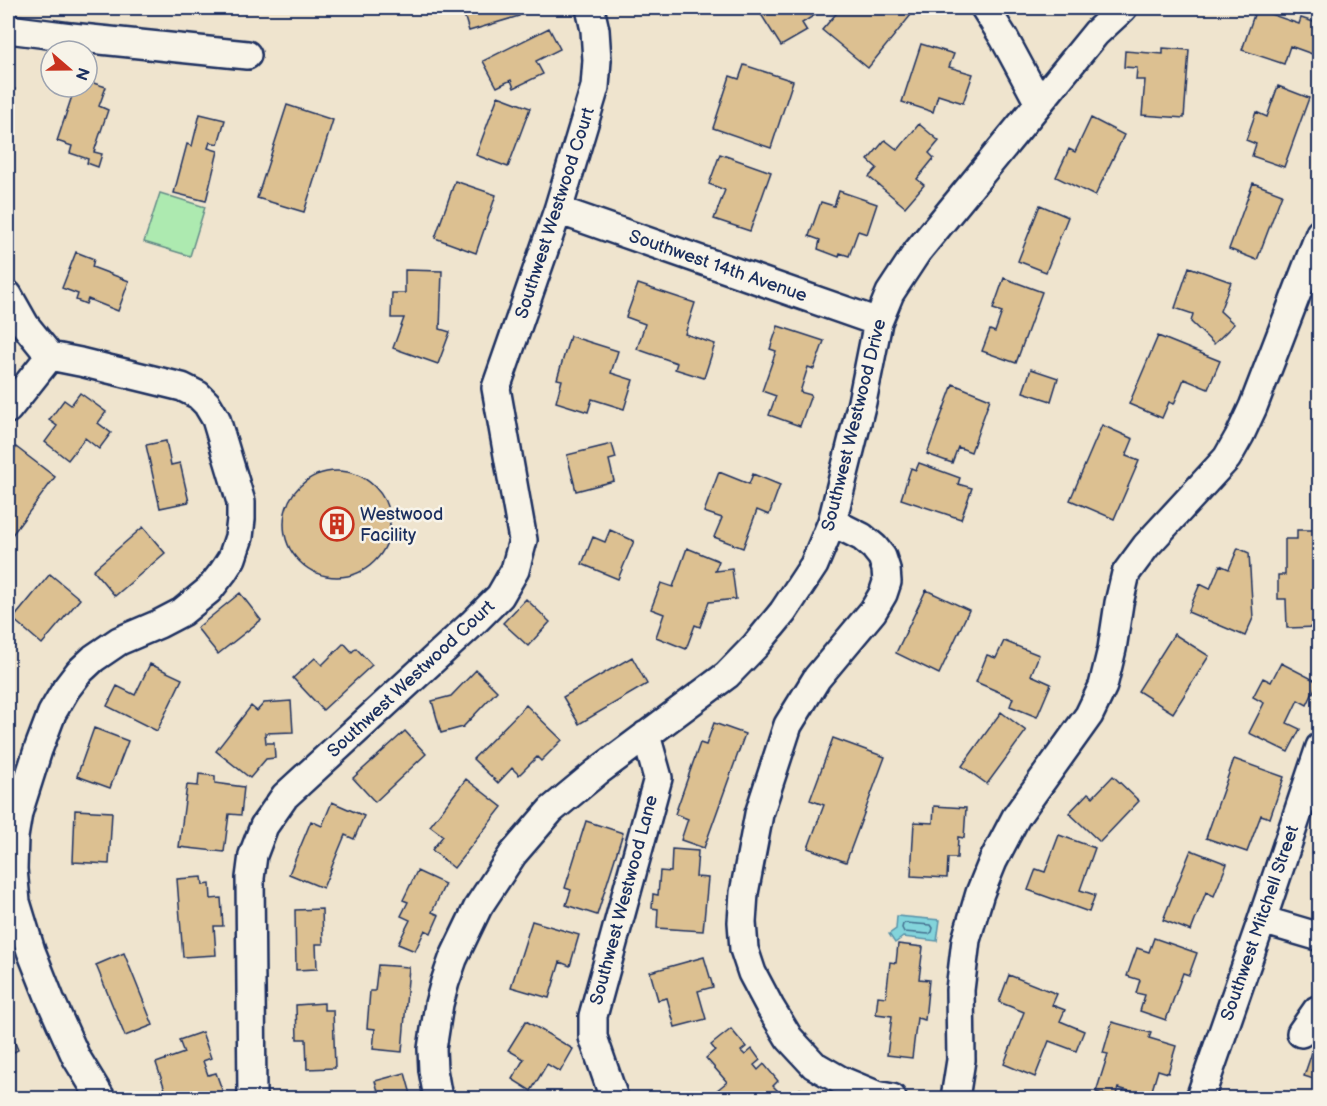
<svg xmlns="http://www.w3.org/2000/svg" width="1327" height="1106" font-family="'Balsamiq Sans',sans-serif">
<style>
.green{fill:#adeab0;stroke:#648c87;stroke-width:1.5}
.water{fill:#83d4db;stroke:#5992a9;stroke-width:1.5}
.lines{fill:none;stroke-linecap:round;stroke-linejoin:round}
.shore{stroke:#457190;stroke-width:1.5}
.building{fill:#dcc091;stroke:#1b2f5e;stroke-width:1.5}
.minor-casing{stroke:#1b2f5e;stroke-width:32}
.minor{stroke:#f7f3e8;stroke-width:27}
.labels{text-anchor:middle;dominant-baseline:central;stroke-width:5;stroke-linejoin:round;paint-order:stroke}
.street-label{font-size:18px;fill:#1b2f5e;stroke:#f7f3e8}
.poi-label{font-size:18px;fill:#1b2f5e;stroke:#f7f3e8;text-anchor:start}
</style>
<rect width="100%" height="100%" fill="#efe4ce"/>
<filter id="ink" filterUnits="userSpaceOnUse"><feTurbulence type="fractalNoise" baseFrequency=".0167" numOctaves="2"/><feDisplacementMap in="SourceGraphic" scale="12" xChannelSelector="R" yChannelSelector="G"/><feConvolveMatrix kernelMatrix="1 2 1 2 8 2 1 2 1" color-interpolation-filters="sRGB"/></filter>
<g filter="url(#ink)">
<path class="green" d="M 160,193 L 205,207 L 190,256 L 144,242 Z"/>
<path class="water" d="M 897,916 L 940,920 L 937,941 L 903,937 L 895,943 L 889,934 L 896,929 Z"/>
<g class="lines">
<path class="shore" d="M 905,923 L 931,925 L 933,928 L 932,932 L 929,934 L 904,932 L 902,928 L 903,924 Z"/>
</g>
<path class="building" d="M 462,8 L 517,8 L 519,16 L 469,31 Z
M 757,8 L 815,8 L 818,13 L 802,23 L 807,31 L 781,46 Z
M 841,8 L 912,8 L 915,10 L 868,68 L 822,30 Z
M 1256,9 L 1299,24 L 1301,18 L 1320,24 L 1320,41 L 1315,55 L 1290,46 L 1284,64 L 1242,50 Z
M 549,28 L 560,49 L 536,61 L 543,74 L 514,88 L 511,80 L 497,87 L 483,61 Z
M 921,44 L 954,54 L 949,67 L 973,74 L 963,103 L 938,95 L 933,112 L 902,102 Z
M 1163,48 L 1189,50 L 1184,118 L 1142,115 L 1145,80 L 1136,80 L 1137,68 L 1124,67 L 1125,51 L 1163,54 Z
M 744,65 L 793,81 L 771,148 L 713,128 L 730,76 L 739,79 Z
M 87,81 L 106,87 L 99,106 L 108,110 L 94,152 L 102,154 L 98,167 L 87,163 L 88,159 L 70,153 L 72,146 L 57,141 L 75,87 L 87,87 Z
M 8,85 L 15,89 L 8,104 Z
M 1278,86 L 1309,98 L 1284,167 L 1252,156 L 1256,144 L 1246,140 L 1256,112 L 1267,117 Z
M 498,96 L 530,108 L 508,167 L 476,155 Z
M 287,105 L 333,120 L 304,212 L 257,198 Z
M 200,114 L 225,120 L 218,144 L 210,142 L 208,148 L 218,151 L 206,201 L 174,193 L 187,144 L 192,146 Z
M 1091,118 L 1124,135 L 1095,196 L 1056,177 L 1069,149 L 1075,152 Z
M 919,124 L 939,141 L 929,153 L 934,158 L 917,179 L 924,185 L 905,207 L 869,177 L 877,168 L 868,160 L 885,140 L 898,150 Z
M 720,154 L 771,172 L 750,231 L 714,219 L 725,190 L 709,184 Z
M 455,181 L 496,195 L 476,253 L 435,238 Z
M 1253,183 L 1282,194 L 1257,260 L 1229,249 Z
M 839,191 L 877,204 L 867,234 L 858,231 L 849,256 L 840,253 L 839,257 L 818,249 L 820,240 L 809,236 L 821,202 L 834,206 Z
M 1040,205 L 1068,217 L 1046,272 L 1018,261 Z
M 76,252 L 94,259 L 92,267 L 129,281 L 118,311 L 88,299 L 86,304 L 76,300 L 78,294 L 62,288 Z
M 1189,267 L 1231,282 L 1220,311 L 1234,324 L 1214,344 L 1191,322 L 1193,314 L 1175,308 Z
M 405,270 L 442,271 L 440,329 L 450,332 L 438,364 L 393,348 L 404,318 L 391,318 L 392,293 L 405,293 Z
M 1004,278 L 1042,292 L 1016,363 L 982,351 L 990,330 L 995,332 L 1002,312 L 993,309 Z
M 638,284 L 695,303 L 685,334 L 715,344 L 704,378 L 675,369 L 677,363 L 637,349 L 645,324 L 626,317 Z
M 778,326 L 824,341 L 814,369 L 808,367 L 800,392 L 811,395 L 800,426 L 769,415 L 776,396 L 762,391 L 776,351 L 770,349 Z
M 570,336 L 618,351 L 611,373 L 633,380 L 624,409 L 592,399 L 588,412 L 556,402 L 562,380 L 557,379 Z
M 1158,336 L 1220,361 L 1208,389 L 1184,379 L 1174,404 L 1169,402 L 1162,418 L 1129,404 Z
M 1031,369 L 1058,378 L 1051,401 L 1023,392 Z
M 953,384 L 990,399 L 971,452 L 958,447 L 952,463 L 927,454 Z
M 80,393 L 106,412 L 98,423 L 111,433 L 99,449 L 85,438 L 68,460 L 45,442 L 57,426 L 49,420 L 64,400 L 71,405 Z
M 1102,425 L 1133,439 L 1126,456 L 1139,461 L 1114,519 L 1070,500 Z
M 166,441 L 171,465 L 180,463 L 189,502 L 160,508 L 146,445 Z
M 612,444 L 616,458 L 609,460 L 614,481 L 576,491 L 567,455 Z
M 16,447 L 55,477 L 12,535 L 8,532 L 8,483 L 10,479 L 8,477 L 8,459 Z
M 919,463 L 960,478 L 958,484 L 972,488 L 961,519 L 901,499 L 911,468 L 916,470 Z
M284 524a53 53 0 1 1 106 0a53 53 0 1 1-106 0Z
M 719,472 L 749,484 L 753,474 L 780,485 L 769,515 L 757,510 L 743,548 L 714,537 L 722,518 L 704,512 Z
M 143,527 L 165,553 L 115,596 L 93,570 Z
M 610,530 L 634,541 L 618,579 L 582,564 L 593,537 L 605,542 Z
M 1297,530 L 1320,530 L 1320,572 L 1317,572 L 1318,627 L 1287,628 L 1286,599 L 1278,599 L 1278,575 L 1285,575 L 1285,539 L 1297,539 Z
M 687,548 L 719,561 L 715,571 L 732,569 L 736,599 L 709,602 L 700,627 L 695,625 L 686,649 L 656,637 L 664,614 L 651,609 L 661,583 L 673,587 Z
M 1238,548 L 1249,553 L 1253,618 L 1245,636 L 1188,612 L 1200,584 L 1210,589 L 1220,565 L 1229,569 Z
M 50,574 L 80,599 L 42,644 L 13,619 Z
M 926,590 L 969,610 L 939,674 L 896,653 Z
M 240,593 L 261,620 L 218,654 L 197,628 Z
M 526,599 L 550,622 L 528,646 L 503,623 Z
M 1174,634 L 1209,656 L 1173,713 L 1138,691 Z
M 1004,641 L 1039,655 L 1031,675 L 1051,684 L 1037,717 L 1010,706 L 1013,698 L 976,682 L 987,655 L 996,658 Z
M 344,643 L 352,652 L 356,648 L 372,665 L 323,710 L 293,678 L 315,658 L 322,665 Z
M 632,657 L 647,684 L 579,724 L 563,697 Z
M 1281,663 L 1318,682 L 1307,705 L 1298,700 L 1287,723 L 1300,729 L 1288,752 L 1249,733 L 1264,703 L 1253,697 L 1263,678 L 1271,682 Z
M 150,664 L 182,679 L 157,731 L 107,706 L 117,686 L 135,695 Z
M 476,670 L 497,691 L 463,727 L 441,733 L 432,701 L 451,696 Z
M 291,701 L 293,732 L 265,733 L 266,743 L 274,743 L 275,758 L 266,759 L 250,778 L 216,751 L 251,706 L 257,711 L 264,703 Z
M 526,705 L 562,740 L 541,761 L 537,757 L 519,775 L 512,768 L 498,783 L 473,759 Z
M 1001,712 L 1026,731 L 987,784 L 962,766 Z
M 714,723 L 745,734 L 704,848 L 681,840 L 688,819 L 675,814 L 700,743 L 706,745 Z
M 94,728 L 128,741 L 110,788 L 77,776 Z
M 405,731 L 426,754 L 375,802 L 353,778 Z
M 833,738 L 885,757 L 846,862 L 808,848 L 824,805 L 810,800 Z
M 1234,759 L 1284,777 L 1270,818 L 1261,815 L 1247,852 L 1206,838 Z
M 199,774 L 215,776 L 215,783 L 244,787 L 241,815 L 229,814 L 224,852 L 179,847 L 187,785 L 198,786 Z
M 1113,776 L 1139,801 L 1100,842 L 1069,813 L 1088,793 L 1093,797 Z
M 466,779 L 502,807 L 454,868 L 432,850 L 443,836 L 430,826 Z
M 332,802 L 364,816 L 354,839 L 345,835 L 323,888 L 289,874 L 311,821 L 322,826 Z
M 934,806 L 966,808 L 964,838 L 958,837 L 957,858 L 948,858 L 947,878 L 911,876 L 914,822 L 933,823 Z
M 75,810 L 112,812 L 109,864 L 73,862 Z
M 586,821 L 623,833 L 597,915 L 566,905 L 571,890 L 565,888 Z
M 1059,835 L 1095,848 L 1080,890 L 1095,895 L 1089,912 L 1028,890 L 1036,869 L 1045,872 Z
M 672,849 L 698,851 L 696,877 L 708,878 L 703,931 L 657,928 L 658,909 L 652,908 L 653,894 L 658,895 L 660,871 L 671,872 Z
M 1191,850 L 1227,864 L 1214,896 L 1206,892 L 1191,931 L 1163,920 Z
M 417,871 L 445,884 L 432,912 L 439,915 L 431,933 L 425,930 L 415,951 L 398,944 L 410,920 L 401,916 L 408,902 L 403,900 Z
M 202,877 L 203,885 L 210,884 L 211,899 L 221,898 L 223,926 L 214,926 L 216,955 L 183,957 L 177,879 Z
M 322,909 L 323,944 L 316,944 L 317,969 L 296,970 L 295,910 Z
M 532,921 L 579,935 L 570,966 L 560,962 L 549,998 L 511,987 Z
M 1154,938 L 1197,953 L 1189,975 L 1183,973 L 1166,1020 L 1140,1011 L 1145,995 L 1136,993 L 1140,980 L 1127,976 L 1137,948 L 1149,952 Z
M 898,944 L 923,947 L 919,979 L 929,980 L 925,1020 L 917,1018 L 912,1058 L 887,1055 L 892,1016 L 876,1014 L 878,996 L 886,997 L 890,962 L 896,963 Z
M 124,953 L 153,1025 L 125,1036 L 96,965 Z
M 704,957 L 713,987 L 698,991 L 706,1019 L 675,1027 L 667,998 L 658,1000 L 650,972 Z
M 378,965 L 409,967 L 402,1052 L 373,1049 L 375,1029 L 367,1028 L 370,991 L 375,991 Z
M 1009,975 L 1057,994 L 1052,1005 L 1065,1010 L 1060,1021 L 1084,1031 L 1076,1051 L 1049,1041 L 1035,1077 L 1004,1064 L 1024,1012 L 999,1002 Z
M 324,1003 L 324,1010 L 333,1010 L 335,1068 L 307,1069 L 306,1039 L 297,1039 L 296,1005 Z
M 526,1021 L 573,1049 L 560,1072 L 547,1064 L 531,1091 L 512,1079 L 524,1059 L 508,1050 Z
M 1112,1022 L 1151,1033 L 1149,1038 L 1176,1046 L 1168,1073 L 1158,1070 L 1150,1097 L 1118,1088 L 1115,1098 L 1096,1092 L 1108,1054 L 1103,1053 Z
M 8,1026 L 18,1050 L 8,1055 Z
M 731,1029 L 746,1047 L 741,1051 L 745,1055 L 752,1049 L 760,1060 L 754,1065 L 758,1070 L 764,1064 L 778,1081 L 773,1086 L 778,1091 L 769,1098 L 723,1098 L 716,1091 L 727,1082 L 706,1058 L 715,1050 L 711,1045 Z
M 1320,1029 L 1320,1081 L 1304,1076 Z
M 202,1032 L 211,1058 L 203,1061 L 208,1075 L 216,1073 L 225,1098 L 168,1098 L 156,1063 L 184,1053 L 179,1040 Z
M 405,1073 L 412,1098 L 380,1098 L 375,1081 Z
M 800,1089 L 814,1098 L 793,1098 Z"/>
<g class="lines">
<g class="minor-casing">
<path id="minor" d="M 985,8 L 1004,38 L 1039,103
M 8,29 L 71,37 L 247,55
M 558,210 L 878,322
M 8,295 L 25,325 L 50,356
M 50,356 L 80,362 L 182,387 L 198,395 L 207,404 L 216,419 L 241,502 L 241,519 L 239,537 L 232,558 L 223,572 L 209,590 L 182,612 L 159,624 L 119,641 L 94,658 L 79,672 L 66,689 L 52,713 L 38,750 L 18,813 L 14,837 L 13,869 L 16,902 L 31,951 L 50,999 L 76,1057 L 101,1098
M 8,409 L 50,356
M 832,522 L 862,537 L 874,547 L 882,557 L 886,569 L 887,582 L 883,594 L 873,611 L 817,678 L 788,725 L 759,814 L 744,893 L 742,922 L 744,949 L 752,973 L 770,1007 L 789,1038 L 814,1065 L 840,1080 L 876,1095 L 892,1098
M 1262,920 L 1320,937
M 1301,1033 L 1317,1010 L 1320,1009
M 252,1098 L 250,878 L 253,855 L 264,826 L 285,796 L 472,624 L 500,596 L 515,570 L 523,540 L 496,388 L 558,210 L 595,87 L 597,60 L 595,30 L 590,8
M 438,1098 L 433,1070 L 432,1049 L 439,1004 L 445,982 L 453,959 L 478,907 L 513,854 L 551,810 L 597,772 L 727,675 L 756,645 L 783,612 L 814,565 L 832,522 L 862,402 L 878,322 L 890,293 L 917,252 L 1039,103 L 1096,33 L 1123,8
M 614,1098 L 593,1037 L 593,1016 L 658,778 L 646,735
M 955,1098 L 961,1060 L 960,990 L 966,940 L 980,893 L 993,861 L 1016,817 L 1089,715 L 1103,686 L 1112,649 L 1119,603 L 1126,573 L 1146,546 L 1227,458 L 1240,435 L 1253,407 L 1320,233
M 1200,1098 L 1262,920 L 1320,747"/>
</g>
<use href="#minor" class="minor"/>
</g>
</g>
<defs>
<g id="building-ring" transform="scale(1.725)"><circle r="9.5" fill="#f7f3e8" stroke="#c8321e" stroke-width="1.5"/><path d="M-4-6H4V6H1V3H-1V6H-4ZM-2.5-4.3h1.7v1.8h-1.7ZM.8-4.3h1.7v1.8H.8ZM-2.5-1h1.7V.8h-1.7ZM.8-1h1.7V.8H.8Z" fill="#c8321e"/></g>
</defs>
<g fill-rule="evenodd">
<use href="#building-ring" x="337" y="524"/>
</g>
<g class="labels">
<g class="street-label">
<text transform="translate(555 213) rotate(-72)">Southwest Westwood Court</text>
<text transform="translate(718 266) rotate(19)">Southwest 14th Avenue</text>
<text transform="translate(854 425) rotate(-76)">Southwest Westwood Drive</text>
<text transform="translate(411 679) rotate(-43)">Southwest Westwood Court</text>
<text transform="translate(624 900) rotate(-75)">Southwest Westwood Lane</text>
<text transform="translate(1260 923) rotate(-71)">Southwest Mitchell Street</text>
</g>
<g class="poi-label">
<text x="360" y="514">Westwood<tspan x="360" dy="21">Facility</tspan></text>
</g>
</g>
<rect width="1327" height="1106" fill="none" stroke="#f7f3e8" stroke-width="30"/>
<rect x="15" y="15" width="1297" height="1076" fill="none" stroke="#1b2f5e" stroke-width="2" filter="url(#ink)"/>
<g transform="translate(69 69) rotate(110)"><circle r="28" fill="#f7f3e8" stroke="#9fa5b1" stroke-width="1.5"/>
<path d="M0-4.5L10 22L0 15L-10 22Z" fill="#c8321e"/>
<text y="-9" font-size="16" font-weight="bold" text-anchor="middle" fill="#1b2f5e">N</text>
</g>
</svg>
